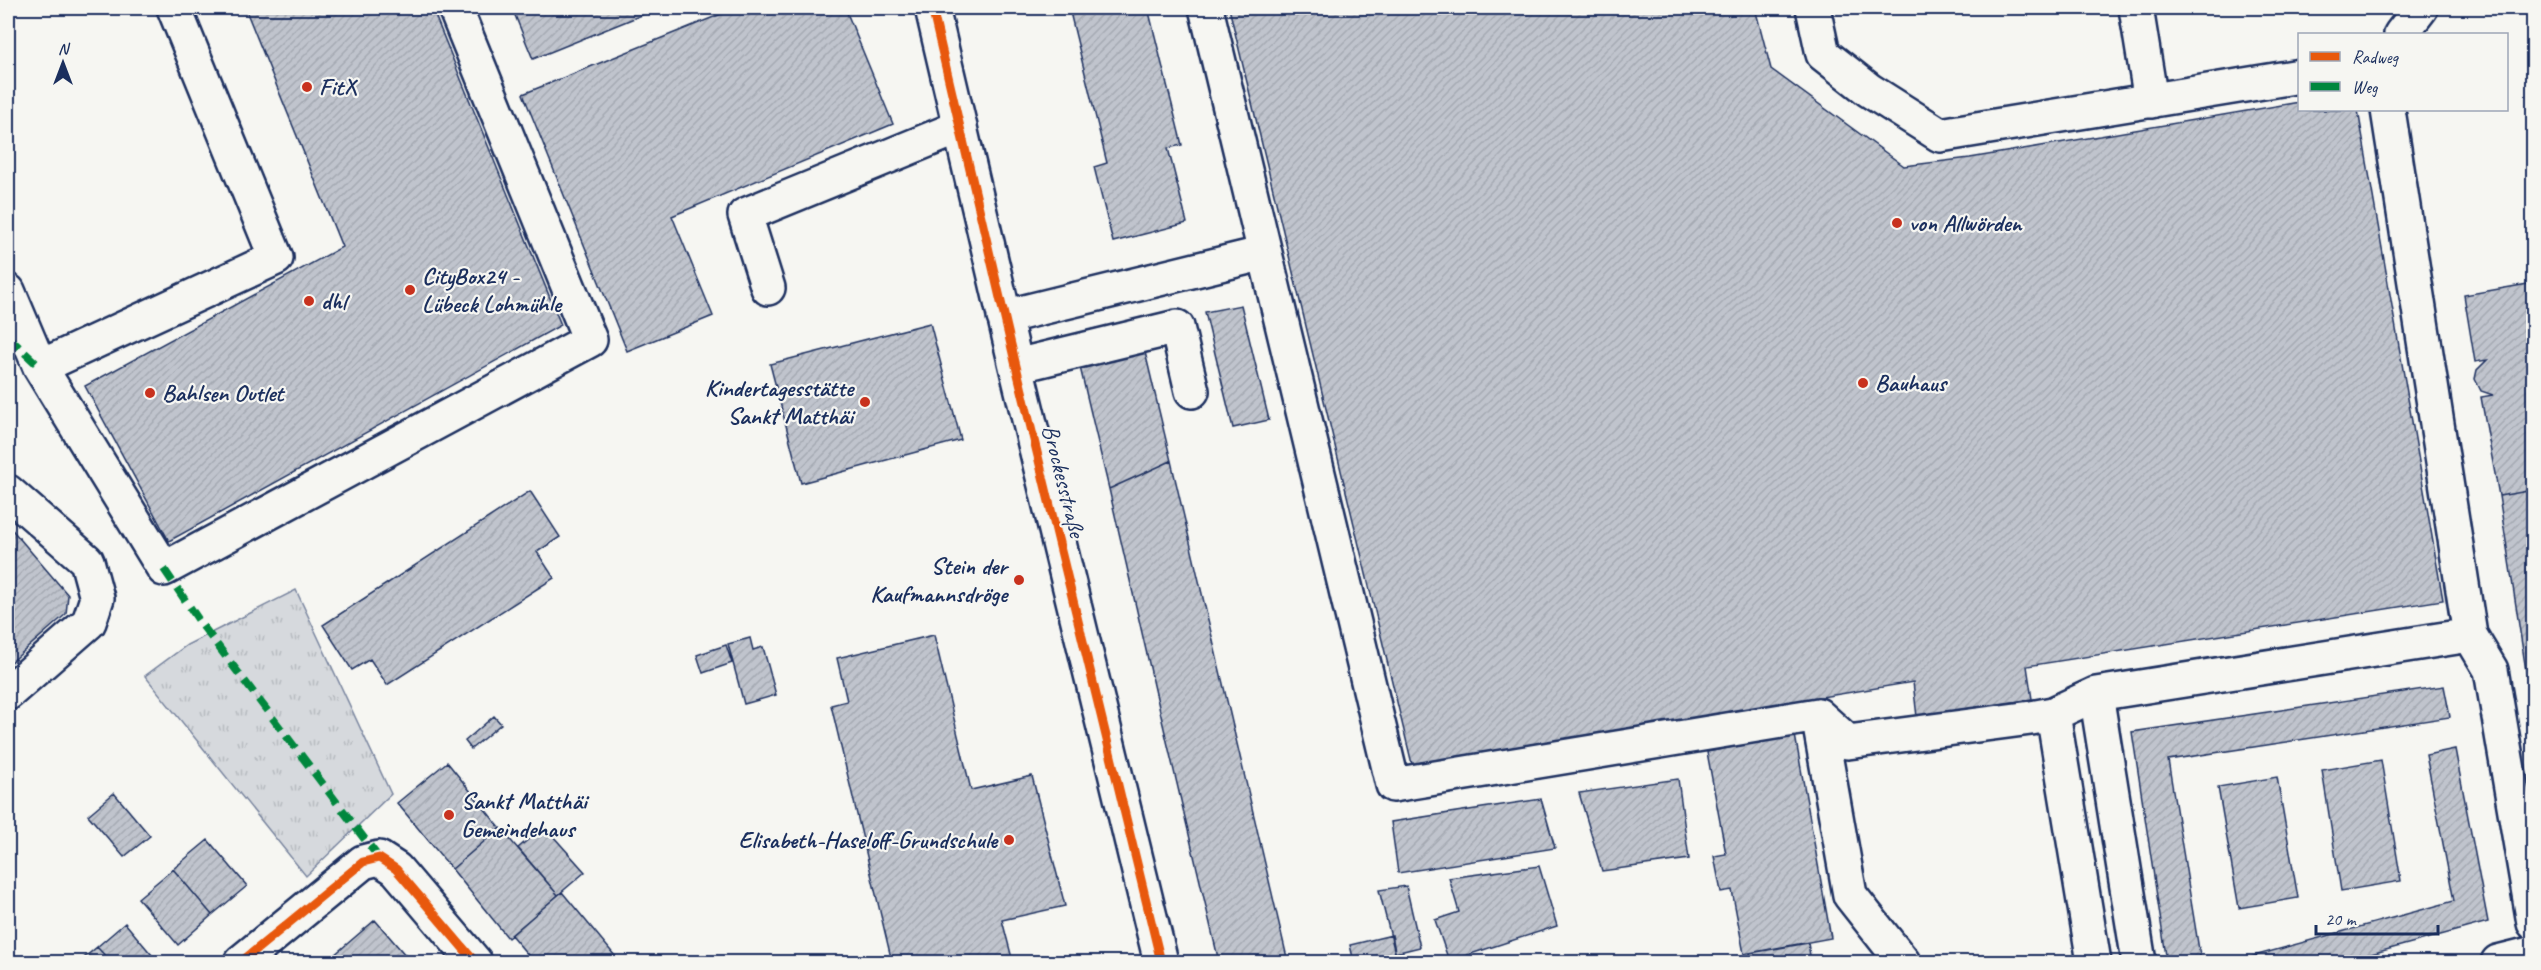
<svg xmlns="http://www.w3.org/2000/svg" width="2541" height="970" font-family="Caveat,sans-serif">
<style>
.grass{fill:url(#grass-tufts);stroke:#78849e;stroke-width:1.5}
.building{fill:url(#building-hatch);stroke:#1b2f5e;stroke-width:1.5}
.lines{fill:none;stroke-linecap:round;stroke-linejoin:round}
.minor-casing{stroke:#1b2f5e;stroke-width:38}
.minor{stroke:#f6f6f2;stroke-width:33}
.quiet{stroke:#00873e;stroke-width:8;stroke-dasharray:15 8;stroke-linecap:butt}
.cycleway-casing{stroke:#f6f6f2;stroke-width:13}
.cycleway{stroke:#e8590c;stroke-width:9}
.poi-dot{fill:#c8321e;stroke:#f6f6f2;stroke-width:2}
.labels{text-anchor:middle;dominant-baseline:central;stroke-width:4.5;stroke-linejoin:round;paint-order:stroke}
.poi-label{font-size:24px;font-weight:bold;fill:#1b2f5e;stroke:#f6f6f2;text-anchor:start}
.street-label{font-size:24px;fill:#1b2f5e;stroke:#f6f6f2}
</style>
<defs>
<pattern id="grass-tufts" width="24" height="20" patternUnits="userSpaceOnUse" patternTransform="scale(1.5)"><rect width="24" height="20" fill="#d6d9dd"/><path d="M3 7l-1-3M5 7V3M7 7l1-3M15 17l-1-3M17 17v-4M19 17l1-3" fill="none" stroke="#b7bbc0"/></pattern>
<pattern id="building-hatch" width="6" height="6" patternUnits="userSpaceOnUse" patternTransform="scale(1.5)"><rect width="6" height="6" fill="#c0c4cd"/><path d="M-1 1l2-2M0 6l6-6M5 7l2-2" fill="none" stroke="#a4a9b2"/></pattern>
</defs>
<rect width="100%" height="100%" fill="#f6f6f2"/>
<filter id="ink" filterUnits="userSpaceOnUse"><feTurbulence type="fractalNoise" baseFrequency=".0167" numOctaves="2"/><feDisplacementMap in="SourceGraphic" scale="12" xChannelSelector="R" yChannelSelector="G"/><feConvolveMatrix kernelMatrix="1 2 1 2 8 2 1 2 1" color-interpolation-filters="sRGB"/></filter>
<g filter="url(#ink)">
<path class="grass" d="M 296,590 L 391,794 L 306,876 L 145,676 L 187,645 Z"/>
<path class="building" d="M 245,8 L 432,8 L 561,325 L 169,541 L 85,386 L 342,247 Z
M 512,8 L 659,8 L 533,59 Z
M 736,8 L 845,8 L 893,124 L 672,216 L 713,316 L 627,351 L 523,94 Z
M 1069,8 L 1148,8 L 1182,145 L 1168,148 L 1187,223 L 1113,242 L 1094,167 L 1107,163 Z
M 1229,8 L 1716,8 L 1717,13 L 1740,8 L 1755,8 L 1771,69 L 1904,166 L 1970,158 L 2300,102 L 2300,110 L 2358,110 L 2443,600 L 2027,666 L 2032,699 L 1917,717 L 1913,682 L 1412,764 Z
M 2534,283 L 2534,490 L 2499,496 L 2481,397 L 2493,395 L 2481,391 L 2475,379 L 2477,370 L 2487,360 L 2475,362 L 2464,295 Z
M 1241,305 L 1269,420 L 1233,428 L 1205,312 Z
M 930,323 L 961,440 L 801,483 L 770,364 Z
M 1145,352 L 1171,461 L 1109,489 L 1080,367 Z
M 1171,461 L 1288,962 L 1219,962 L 1162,720 L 1109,489 Z
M 2534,490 L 2534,689 L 2529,690 L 2499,496 Z
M 530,491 L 560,537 L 537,552 L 554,578 L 387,685 L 370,659 L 352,670 L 323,625 Z
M 8,525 L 68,595 L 66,614 L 8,665 Z
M 934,635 L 971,790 L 1032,776 L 1065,906 L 1002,920 L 1013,962 L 892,962 L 831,705 L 847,701 L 837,658 Z
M 750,638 L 753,650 L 763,647 L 776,695 L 744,704 L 728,644 Z
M 726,645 L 732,663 L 703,673 L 697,655 Z
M 2444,686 L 2450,717 L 2168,760 L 2201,962 L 2167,962 L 2132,732 Z
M 494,716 L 501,724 L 471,749 L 465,741 Z
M 1795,735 L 1831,938 L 1744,954 L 1732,890 L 1721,892 L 1714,856 L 1726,854 L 1707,752 Z
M 2455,749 L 2488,922 L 2342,962 L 2232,962 L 2454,901 L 2426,755 Z
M 2381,760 L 2401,881 L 2341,891 L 2322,770 Z
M 447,762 L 500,828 L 452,869 L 397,803 Z
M 2277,777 L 2298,898 L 2239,908 L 2218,787 Z
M 1678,779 L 1689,859 L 1602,871 L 1579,793 Z
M 114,793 L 150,836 L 124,857 L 88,815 Z
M 1541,799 L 1555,848 L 1398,873 L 1391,822 Z
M 544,826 L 585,872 L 558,895 L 518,848 Z
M 500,828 L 558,895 L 508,938 L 452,869 Z
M 208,840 L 247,886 L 212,915 L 173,869 Z
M 1539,866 L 1557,926 L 1449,961 L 1435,920 L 1459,912 L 1449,878 Z
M 173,869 L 212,915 L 178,945 L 138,898 Z
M 1406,886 L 1420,947 L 1395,953 L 1379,890 Z
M 562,892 L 620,962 L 534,962 L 511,935 Z
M 375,920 L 406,956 L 399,962 L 326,962 Z
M 125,923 L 157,961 L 156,962 L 111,962 L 97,947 Z
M 1392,935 L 1397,962 L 1354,962 L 1350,945 Z
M 1808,943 L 1811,962 L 1752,962 L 1750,953 Z
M 97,947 L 111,962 L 79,962 Z
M 406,956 L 412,962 L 399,962 Z"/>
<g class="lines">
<g class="minor-casing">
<path id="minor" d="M 932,8 L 1016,366 L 1161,962
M 1206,8 L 1393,785 L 1818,715 L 1850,895 L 1903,962
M 1813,8 L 1823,54 L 1869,90 L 1940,135 L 2300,76
M 2136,8 L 2151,101
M 2401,34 L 2421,8
M 2388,110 L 2470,635 L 2491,670 L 2534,923
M 768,288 L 745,215 L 960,127
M 8,291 L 40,367 L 164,569 L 590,340 L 455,8
M 1004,317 L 1265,253
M 1016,366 L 1177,327 L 1192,391
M 40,367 L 276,258 L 174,8
M 8,492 L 87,561 L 97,598 L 89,622 L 8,693
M 2096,694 L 2139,962
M 2053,714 L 2094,962
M 1818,715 L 1848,742 L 2031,718 L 2053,714 L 2096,694 L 2470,635
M 241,962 L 363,862 L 379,858 L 396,869 L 475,962
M 2498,962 L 2534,953"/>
</g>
<use href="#minor" class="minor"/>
<path class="quiet" d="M 8,337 L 40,367
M 164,569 L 202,625 L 379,858"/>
<g class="cycleway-casing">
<path id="cycleway" d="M 932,8 L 1016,366 L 1161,962
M 241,962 L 363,862 L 379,858 L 396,869 L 475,962"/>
</g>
<use href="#cycleway" class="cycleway"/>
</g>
</g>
<g class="poi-dot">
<circle cx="307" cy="87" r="6"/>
<circle cx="1897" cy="223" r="6"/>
<circle cx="410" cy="290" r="6"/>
<circle cx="309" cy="301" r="6"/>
<circle cx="1863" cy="383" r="6"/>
<circle cx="150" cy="393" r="6"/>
<circle cx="865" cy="402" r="6"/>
<circle cx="1019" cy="580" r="6"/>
<circle cx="449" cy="815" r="6"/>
<circle cx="1009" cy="840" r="6"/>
</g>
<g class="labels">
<g class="poi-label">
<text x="319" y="87">FitX</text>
<text x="1909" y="223">von Allwörden</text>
<text x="422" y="276">CityBox24 -<tspan x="422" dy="28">Lübeck Lohmühle</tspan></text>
<text x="321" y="301">dhl</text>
<text x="1875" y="383">Bauhaus</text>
<text x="853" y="388" text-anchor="end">Kindertagesstätte<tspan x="853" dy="28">Sankt Matthäi</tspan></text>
<text x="162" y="393">Bahlsen Outlet</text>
<text x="1007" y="566" text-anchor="end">Stein der<tspan x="1007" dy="28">Kaufmannsdröge</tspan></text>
<text x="461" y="801">Sankt Matthäi<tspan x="461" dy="28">Gemeindehaus</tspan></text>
<text x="997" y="840" text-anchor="end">Elisabeth-Haseloff-Grundschule</text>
</g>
<g class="street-label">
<text transform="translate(1064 481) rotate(76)">Brockesstraße</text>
</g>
</g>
<rect width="2541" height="970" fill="none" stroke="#f6f6f2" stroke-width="30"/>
<rect x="15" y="15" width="2511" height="940" fill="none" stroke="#1b2f5e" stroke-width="2" filter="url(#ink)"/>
<rect x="2298" y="33" width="210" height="78" fill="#f6f6f2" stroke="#9ea6b7" stroke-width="1.5"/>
<rect x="2310" y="52" width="30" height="9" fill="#e8590c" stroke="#9ea6b7" stroke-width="1.5"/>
<text x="2352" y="63" font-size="18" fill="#1b2f5e">Radweg</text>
<rect x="2310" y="82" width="30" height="9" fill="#00873e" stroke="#9ea6b7" stroke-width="1.5"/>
<text x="2352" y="93" font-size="18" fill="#1b2f5e">Weg</text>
<g transform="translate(63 63)" stroke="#f6f6f2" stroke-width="4.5" paint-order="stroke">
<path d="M0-4.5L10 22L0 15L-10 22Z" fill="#1b2f5e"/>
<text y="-9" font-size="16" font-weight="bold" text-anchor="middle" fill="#1b2f5e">N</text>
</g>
<path d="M2316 925v9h122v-9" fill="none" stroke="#1b2f5e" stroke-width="3"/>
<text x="2325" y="925" font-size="18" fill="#1b2f5e" stroke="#f6f6f2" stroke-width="4.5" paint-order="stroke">20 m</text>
</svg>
